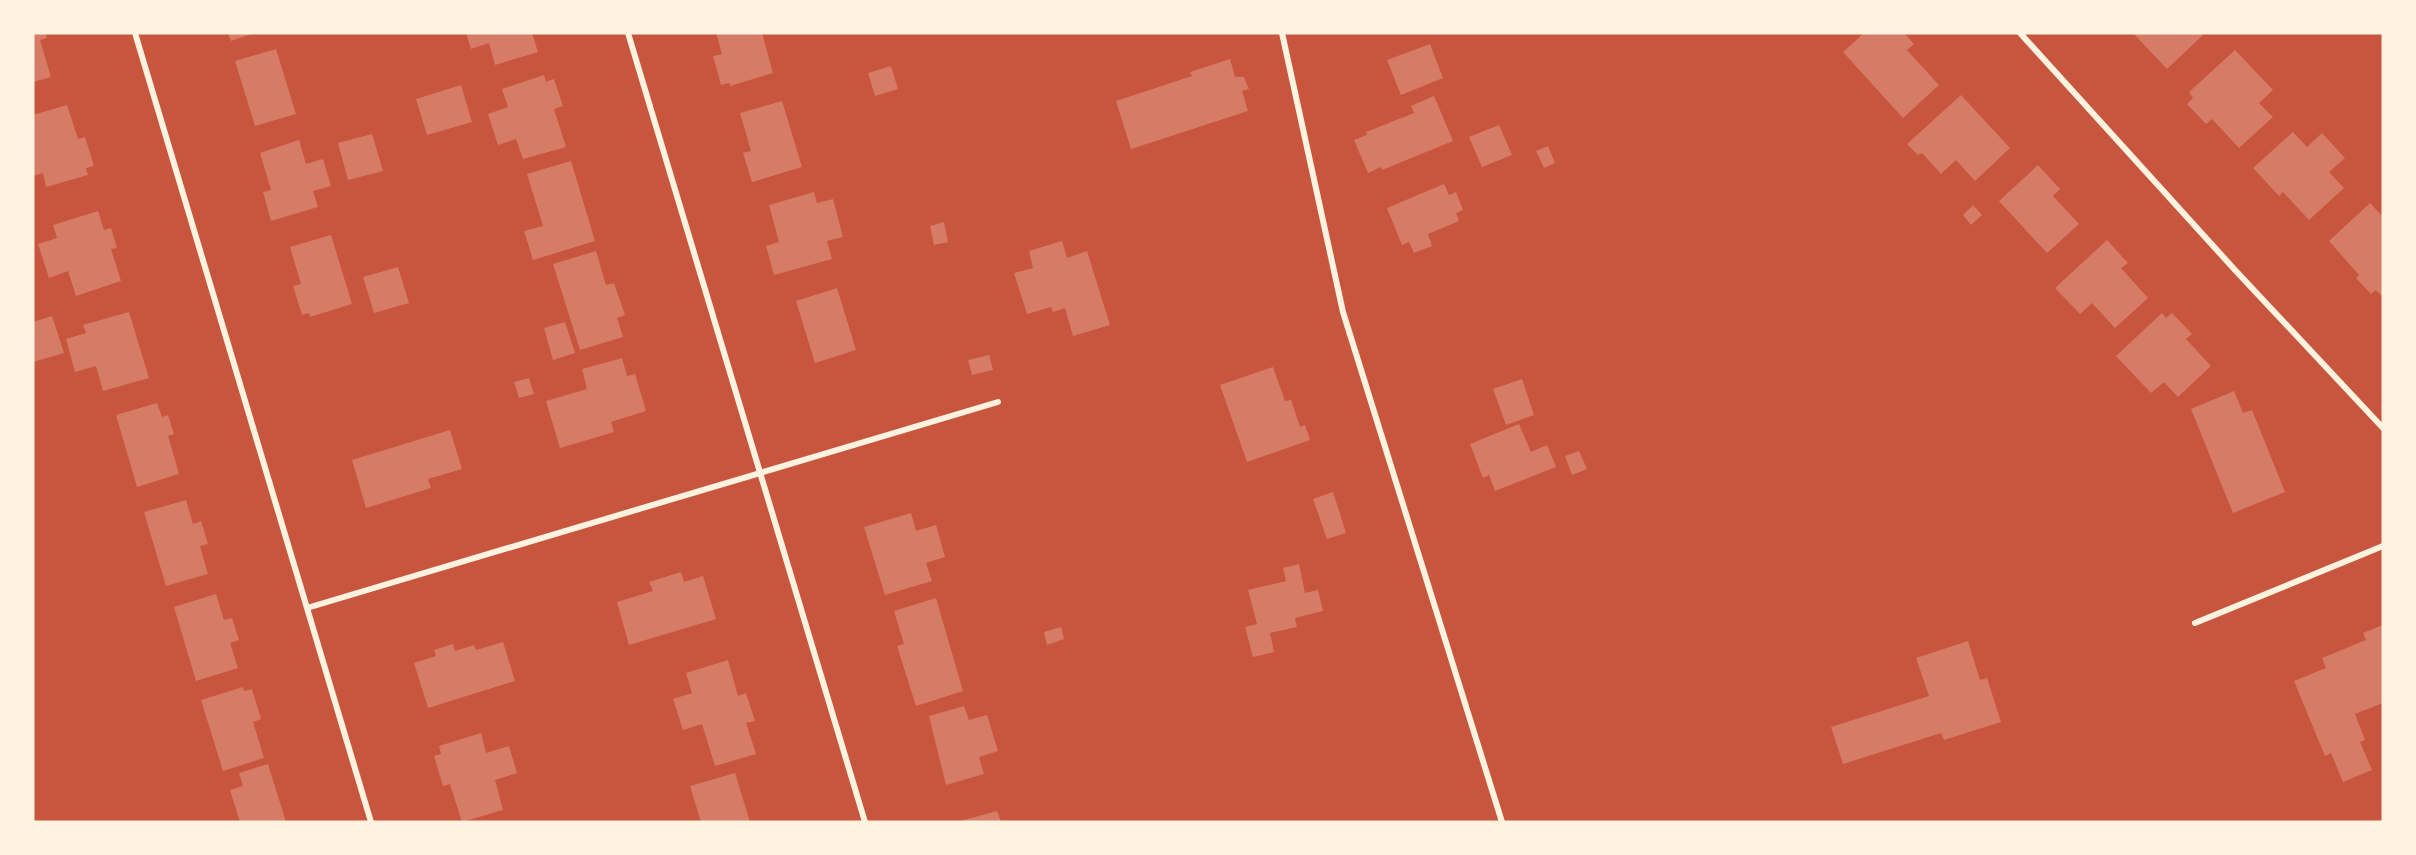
<svg xmlns="http://www.w3.org/2000/svg" width="2416" height="855" font-family="Manrope,sans-serif">
<style>
.building{fill:#d67c66}
.lines{fill:none;stroke-linecap:round;stroke-linejoin:round}
.minor{stroke:#fff3e0;stroke-width:6}
</style>
<rect width="100%" height="100%" fill="#c8553d"/>
<path class="building" d="M 33,33 L 45,33 L 47,38 L 40,40 L 51,77 L 33,82 Z
M 228,33 L 255,33 L 231,41 Z
M 466,33 L 532,33 L 538,52 L 495,65 L 489,43 L 471,49 Z
M 716,33 L 762,33 L 773,73 L 730,86 L 730,83 L 721,85 L 713,56 L 722,54 Z
M 1864,33 L 1904,33 L 1914,44 L 1907,50 L 1939,85 L 1903,118 L 1843,52 Z
M 2133,33 L 2201,33 L 2203,35 L 2167,69 Z
M 1430,44 L 1443,78 L 1401,95 L 1387,60 Z
M 276,49 L 296,114 L 255,126 L 235,61 Z
M 2235,50 L 2273,90 L 2259,103 L 2273,117 L 2239,148 L 2212,119 L 2206,124 L 2187,104 L 2193,98 L 2189,92 Z
M 1230,59 L 1235,77 L 1244,77 L 1249,89 L 1242,91 L 1248,111 L 1131,149 L 1116,101 L 1192,76 L 1190,72 Z
M 891,66 L 898,89 L 875,96 L 868,73 Z
M 544,75 L 546,82 L 554,79 L 563,106 L 554,109 L 566,147 L 523,159 L 516,139 L 498,145 L 488,114 L 508,107 L 502,89 Z
M 461,85 L 472,122 L 427,135 L 416,99 Z
M 1961,95 L 2010,148 L 1975,181 L 1956,160 L 1941,174 L 1922,153 L 1918,155 L 1907,144 Z
M 1434,96 L 1453,141 L 1382,170 L 1381,167 L 1368,173 L 1354,140 L 1367,135 L 1366,132 L 1414,113 L 1411,106 Z
M 782,101 L 802,167 L 752,182 L 743,153 L 751,151 L 740,113 Z
M 67,105 L 78,139 L 85,137 L 94,166 L 86,168 L 88,175 L 46,187 L 43,173 L 33,176 L 33,115 Z
M 1499,125 L 1512,155 L 1482,167 L 1469,137 Z
M 2293,132 L 2307,147 L 2322,133 L 2345,158 L 2329,172 L 2344,188 L 2309,220 L 2283,192 L 2279,196 L 2253,168 Z
M 372,134 L 383,171 L 348,180 L 338,143 Z
M 299,140 L 306,164 L 323,159 L 331,186 L 313,191 L 318,207 L 271,221 L 263,192 L 271,190 L 260,153 Z
M 1548,146 L 1555,163 L 1544,168 L 1536,151 Z
M 571,161 L 595,241 L 533,260 L 524,231 L 543,226 L 527,174 Z
M 2038,165 L 2060,189 L 2053,196 L 2079,224 L 2047,253 L 1999,201 Z
M 1444,184 L 1449,195 L 1456,192 L 1463,210 L 1456,213 L 1459,221 L 1428,234 L 1432,246 L 1414,253 L 1409,242 L 1402,245 L 1387,208 Z
M 814,192 L 817,203 L 833,199 L 843,237 L 827,241 L 832,259 L 774,275 L 766,246 L 779,242 L 769,205 Z
M 2370,203 L 2383,217 L 2383,297 L 2376,290 L 2371,294 L 2356,278 L 2359,275 L 2329,241 Z
M 1973,205 L 1982,215 L 1971,225 L 1963,215 Z
M 98,211 L 104,230 L 111,228 L 117,248 L 111,249 L 121,281 L 76,296 L 68,271 L 49,278 L 38,244 L 57,238 L 53,225 Z
M 944,222 L 948,242 L 934,245 L 930,226 Z
M 331,235 L 352,304 L 310,317 L 309,313 L 302,315 L 293,286 L 301,284 L 290,247 Z
M 2107,240 L 2128,263 L 2121,268 L 2148,298 L 2115,328 L 2092,303 L 2080,314 L 2055,288 Z
M 1062,241 L 1067,258 L 1087,251 L 1110,325 L 1073,336 L 1065,308 L 1053,312 L 1051,307 L 1027,314 L 1014,273 L 1033,268 L 1029,251 Z
M 596,251 L 606,285 L 614,283 L 625,315 L 617,318 L 623,337 L 580,350 L 553,264 Z
M 398,267 L 409,303 L 374,313 L 363,277 Z
M 837,288 L 856,350 L 815,363 L 796,301 Z
M 129,312 L 149,378 L 103,391 L 96,366 L 75,372 L 66,339 L 86,333 L 83,325 Z
M 2162,313 L 2166,318 L 2172,313 L 2192,334 L 2186,339 L 2211,366 L 2178,397 L 2164,382 L 2151,393 L 2116,356 Z
M 52,316 L 64,353 L 33,362 L 33,322 Z
M 565,322 L 575,353 L 553,360 L 544,328 Z
M 989,355 L 993,370 L 972,375 L 968,360 Z
M 622,358 L 627,376 L 635,374 L 646,411 L 611,422 L 614,432 L 560,448 L 546,401 L 587,389 L 582,369 Z
M 1273,367 L 1285,401 L 1291,400 L 1300,427 L 1305,425 L 1310,440 L 1247,462 L 1220,385 Z
M 529,378 L 534,394 L 519,398 L 514,382 Z
M 1522,379 L 1534,415 L 1506,425 L 1493,389 Z
M 2234,391 L 2243,413 L 2252,410 L 2285,492 L 2233,513 L 2191,409 Z
M 157,403 L 162,417 L 168,415 L 174,434 L 168,436 L 179,474 L 137,487 L 116,415 Z
M 1519,424 L 1531,452 L 1547,445 L 1556,467 L 1495,491 L 1489,475 L 1483,478 L 1470,444 Z
M 450,430 L 462,469 L 428,479 L 431,488 L 366,508 L 352,460 Z
M 1579,451 L 1587,469 L 1572,475 L 1565,456 Z
M 1333,492 L 1346,533 L 1327,539 L 1313,499 Z
M 186,500 L 193,524 L 201,521 L 208,544 L 200,546 L 208,574 L 166,586 L 144,512 Z
M 911,513 L 916,531 L 936,525 L 945,557 L 926,563 L 932,581 L 885,595 L 864,527 Z
M 1299,564 L 1305,593 L 1318,590 L 1323,611 L 1295,618 L 1297,627 L 1270,633 L 1274,652 L 1253,657 L 1245,627 L 1257,624 L 1248,590 L 1286,581 L 1283,568 Z
M 681,572 L 684,582 L 703,576 L 716,619 L 629,645 L 617,602 L 653,591 L 649,582 Z
M 216,594 L 224,620 L 232,618 L 239,640 L 230,643 L 238,668 L 196,681 L 174,607 Z
M 936,598 L 963,691 L 916,706 L 897,646 L 904,644 L 894,611 Z
M 2383,625 L 2383,703 L 2355,714 L 2365,740 L 2360,742 L 2372,770 L 2343,782 L 2331,753 L 2325,756 L 2294,681 L 2326,668 L 2322,658 L 2366,640 L 2363,633 Z
M 1061,627 L 1064,639 L 1047,645 L 1044,632 Z
M 1968,641 L 1980,680 L 1987,678 L 2001,722 L 1944,740 L 1941,733 L 1843,764 L 1831,727 L 1929,696 L 1916,658 Z
M 503,642 L 515,681 L 428,708 L 414,663 L 436,656 L 434,650 L 453,644 L 455,651 L 474,645 L 476,650 Z
M 728,660 L 738,696 L 746,693 L 755,721 L 746,723 L 756,754 L 715,766 L 702,724 L 683,730 L 673,699 L 692,693 L 686,673 Z
M 243,687 L 244,691 L 252,689 L 261,719 L 253,722 L 264,758 L 223,771 L 201,700 Z
M 964,706 L 969,720 L 987,715 L 998,751 L 979,757 L 984,774 L 946,785 L 929,716 Z
M 481,733 L 486,753 L 509,746 L 517,773 L 495,780 L 503,810 L 462,822 L 450,784 L 443,786 L 434,756 L 441,754 L 439,746 Z
M 268,764 L 286,822 L 240,822 L 230,790 L 243,786 L 239,773 Z
M 735,773 L 750,822 L 701,822 L 690,786 Z
M 997,811 L 1001,822 L 960,822 L 960,821 Z"/>
<g class="lines">
<path class="minor" d="M 135,33 L 371,822
M 628,33 L 865,822
M 1282,33 L 1343,312 L 1502,822
M 2020,33 L 2235,270 L 2383,428
M 307,608 L 998,402
M 2195,623 L 2383,546"/>
</g>
<rect width="2416" height="855" fill="none" stroke="#fff3e0" stroke-width="69"/>
</svg>
